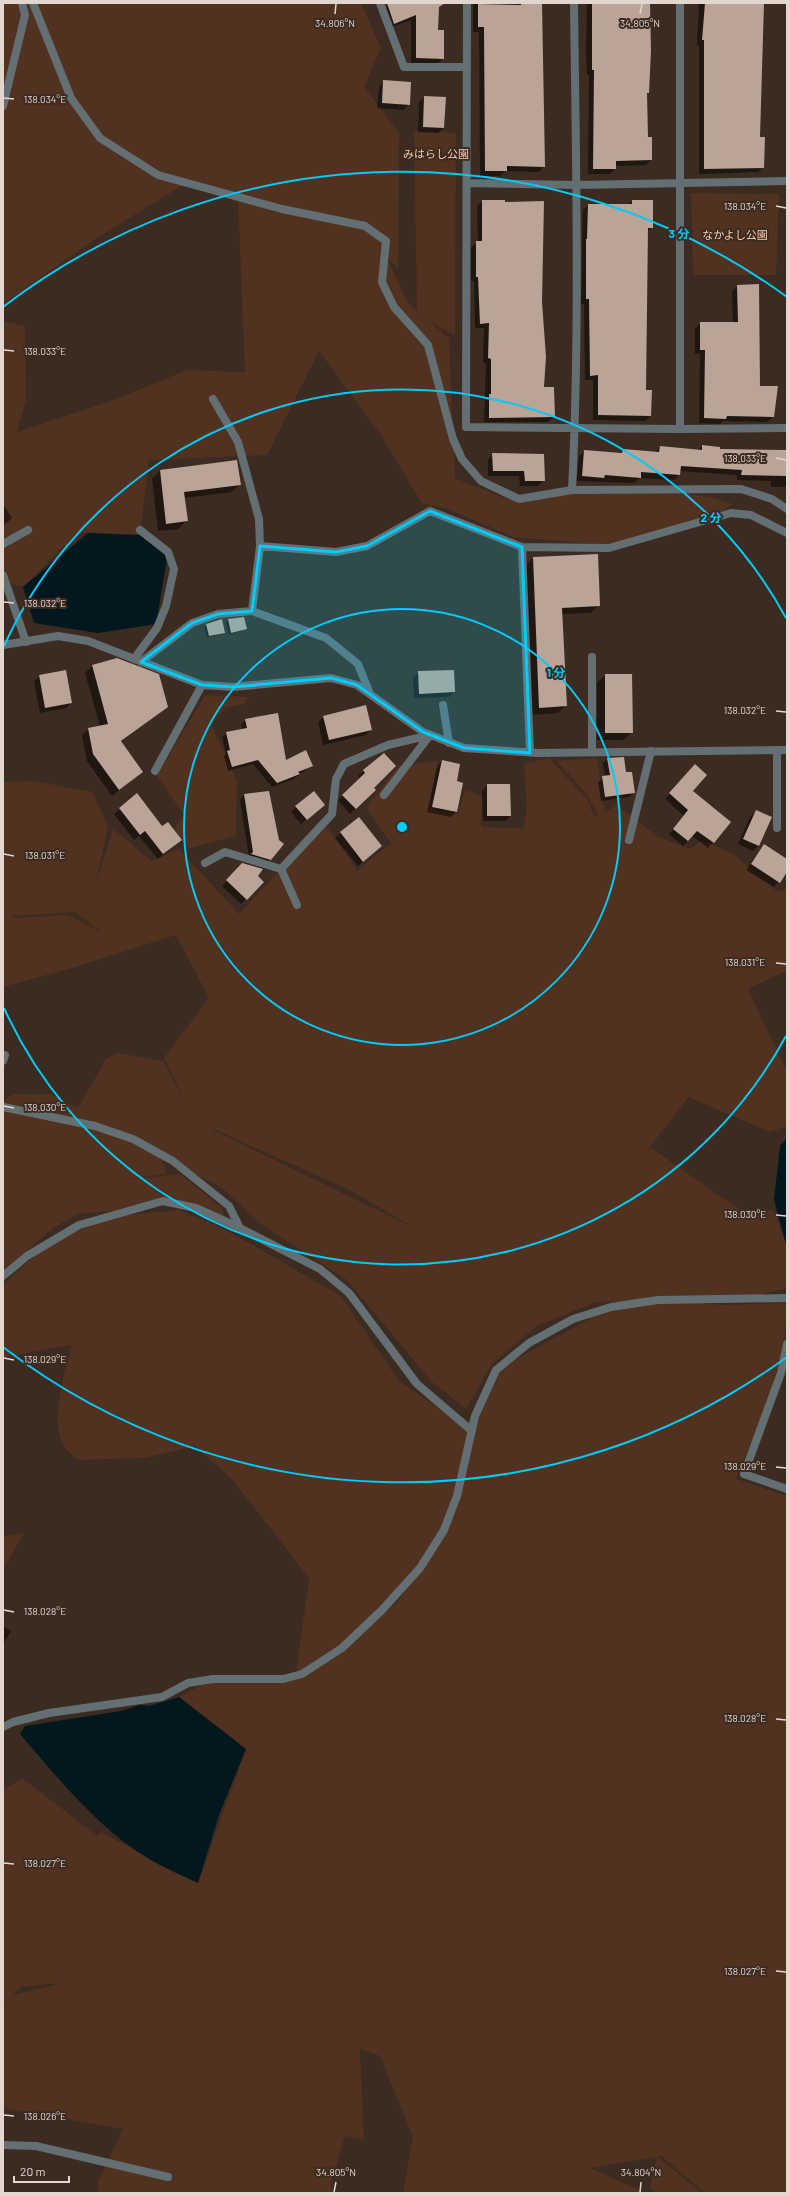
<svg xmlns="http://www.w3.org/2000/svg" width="790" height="2196" font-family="Barlow,'Noto Sans JP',sans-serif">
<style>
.green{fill:#51311f;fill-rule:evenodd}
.water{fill:#02171e}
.shadow{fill:#0007}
.building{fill:#baa397}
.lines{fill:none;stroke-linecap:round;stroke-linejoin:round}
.service{stroke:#646f73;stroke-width:8}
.minor{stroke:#646f73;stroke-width:8}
.marked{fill:#00cbf9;fill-opacity:0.2;stroke:#00cbf9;stroke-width:3;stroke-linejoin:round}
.ticks{fill:none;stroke:#e2d6cf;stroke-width:1.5}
.ring{fill:none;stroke:#00cbf9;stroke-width:2}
.labels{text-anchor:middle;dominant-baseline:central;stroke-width:4;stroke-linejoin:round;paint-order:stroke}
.park-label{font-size:11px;fill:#fbcbb0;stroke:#3c2b21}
.ticks-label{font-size:10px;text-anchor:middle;fill:#e2d6cf;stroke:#3c2b21;stroke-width:4;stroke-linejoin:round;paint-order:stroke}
.centre{fill:#00cbf9;stroke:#3c2b21;stroke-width:2}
.ring-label{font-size:12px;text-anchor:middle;font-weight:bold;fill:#00cbf9;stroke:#3c2b21;stroke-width:4;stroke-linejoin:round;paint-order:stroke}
</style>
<rect width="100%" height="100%" fill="#3c2b21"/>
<path class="green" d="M 3,3 L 361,3 L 381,48 L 364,87 L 399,133 L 398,269 L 385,254 L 407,301 L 417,310 L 414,130 L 456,133 L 455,335 L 430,322 L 449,339 L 455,478 L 507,499 L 635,486 L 714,498 L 733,504 L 709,520 L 604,545 L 513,537 L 448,509 L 422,503 L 380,434 L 319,351 L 267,455 L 149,460 L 140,535 L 78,532 L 23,587 L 3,581 L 3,321 L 25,326 L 26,401 L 17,432 L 108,402 L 187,370 L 245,372 L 238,197 L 188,182 L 97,238 L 3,304 Z
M 691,193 L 779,194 L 776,275 L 693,275 Z
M 205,695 L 249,697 L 243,704 L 225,708 L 211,724 L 237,781 L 236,836 L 187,849 L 174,829 L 184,815 L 157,776 Z
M 549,758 L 586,798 L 594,816 L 598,816 L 587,794 L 557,761 L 597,758 L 605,811 L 602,814 L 617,805 L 657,836 L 690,849 L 702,840 L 732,853 L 778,892 L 787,889 L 787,970 L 748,989 L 787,1072 L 787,1126 L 770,1132 L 688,1097 L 650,1147 L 744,1213 L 773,1210 L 787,1245 L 787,1288 L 742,1299 L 664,1300 L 724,1305 L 787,1303 C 787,1365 758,1423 736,1479 L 787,1496 L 787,2193 L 705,2193 L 661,2156 L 658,2157 L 702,2193 L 657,2193 L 650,2188 L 657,2157 L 590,2168 L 646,2193 L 403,2193 L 413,2137 L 380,2056 L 360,2049 L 364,2140 L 345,2136 L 331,2185 L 332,2193 L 99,2193 L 97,2184 L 123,2129 L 3,2108 L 3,2006 L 9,2000 L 3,2005 L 3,1789 L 23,1779 L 98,1836 L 100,1832 L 198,1883 L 246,1749 L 179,1697 L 213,1679 L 296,1674 L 309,1578 L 232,1479 L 195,1446 L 145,1458 L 78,1460 C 74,1456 66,1450 63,1445 C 50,1418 65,1372 72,1345 L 3,1357 L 3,1285 L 33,1257 L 87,1219 L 178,1210 L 214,1224 L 251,1244 L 341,1296 L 399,1381 L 472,1431 L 496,1370 L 611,1307 L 613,1311 L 655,1301 L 596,1302 L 537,1326 L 491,1365 L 466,1409 L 432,1382 L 347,1280 L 262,1225 L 222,1188 L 161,1155 L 166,1174 L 116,1181 L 180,1174 L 221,1207 L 225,1216 L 181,1204 L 163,1201 L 126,1210 L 77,1214 L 52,1229 L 3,1271 L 3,1101 L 13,1094 L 50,1094 L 78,1108 L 106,1059 L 118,1053 L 163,1061 L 187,1105 L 164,1058 L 209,998 L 176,935 L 72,968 L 3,987 L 3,912 L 5,913 L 3,912 L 3,782 L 34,781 L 92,792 L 108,826 L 96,883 L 113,829 L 152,861 L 179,849 L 239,914 L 324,823 L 357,869 L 348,878 L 391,843 L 366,808 L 399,765 L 438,761 L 430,808 L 458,814 L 465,790 L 482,796 L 481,827 L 523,828 L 527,809 L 524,764 ZM 75,912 L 103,933 L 68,915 L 15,918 L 12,916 ZM 213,1129 L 348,1189 L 414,1228 L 213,1130 ZM 431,1549 L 397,1603 L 358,1632 ZM 59,1983 L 59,1984 L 13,1995 L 21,1987 Z
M 24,1533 L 3,1570 L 3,1536 Z"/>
<path class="water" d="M 88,533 L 140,535 L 168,552 L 156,624 L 98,633 L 34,623 L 23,587 Z
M 787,1138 L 787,1248 L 774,1200 L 780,1146 Z
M 179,1697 L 246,1749 L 219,1815 L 198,1883 C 181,1875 162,1867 146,1857 C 98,1828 56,1776 20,1734 L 25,1726 L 121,1711 L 140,1705 L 149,1706 Z"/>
<path class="shadow" d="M 396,3 L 438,3 L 437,31 L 443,58 L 438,63 L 411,63 L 411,20 L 389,28 L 383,11 L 388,6 Z
M 473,3 L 540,3 L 544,166 L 539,172 L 505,171 L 500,176 L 480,176 L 479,32 L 473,32 Z
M 587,3 L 650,3 L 648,93 L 646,95 L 647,138 L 651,138 L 651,160 L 646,165 L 615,166 L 615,169 L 610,174 L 588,174 L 589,75 L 587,75 L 586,53 Z
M 699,3 L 762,3 L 759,138 L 763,167 L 758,172 L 699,174 L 699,45 L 697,45 Z
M 384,81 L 409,104 L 403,110 L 377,108 L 379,87 Z
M 424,97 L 445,98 L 444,128 L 438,133 L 418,132 L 419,102 Z
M 483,201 L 554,416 L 548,422 L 484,422 L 486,363 L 483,363 L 484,328 L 475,328 L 474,281 L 471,281 L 471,247 L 478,242 L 477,206 Z
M 632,201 L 652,227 L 647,232 L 645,391 L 650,416 L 645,421 L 593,420 L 593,380 L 585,380 L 584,304 L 581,304 L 583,210 L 589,205 L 628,205 Z
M 738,286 L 759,387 L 773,417 L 767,422 L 723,421 L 720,424 L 699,423 L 700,354 L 695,354 L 695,329 L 700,323 L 733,323 L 732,291 Z
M 703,446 L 719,450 L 787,452 L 787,487 L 771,487 L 771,481 L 737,480 L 737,475 L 680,471 L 679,475 L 674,480 L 640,478 L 634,483 L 577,481 L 579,456 L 585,451 L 620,453 L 623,450 L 655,452 L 660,447 L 698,450 Z
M 493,454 L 544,480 L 538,486 L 520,486 L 519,476 L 488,476 L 488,460 Z
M 236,462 L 240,484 L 232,492 L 184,498 L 186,521 L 178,529 L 158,531 L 152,479 L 160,471 Z
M 3,504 L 12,518 L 3,526 Z
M 533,558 L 599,605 L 591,613 L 561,614 L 566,705 L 558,713 L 532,715 L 526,565 Z
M 229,620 L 246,629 L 229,635 L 226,622 Z
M 207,625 L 224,633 L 207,638 L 204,627 Z
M 92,666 L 167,707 L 121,742 L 142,772 L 112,796 L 87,761 L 82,735 L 89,729 L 100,726 L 85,673 Z
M 419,672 L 454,692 L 449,697 L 414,698 L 413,678 Z
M 605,675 L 632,732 L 624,740 L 597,740 L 597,683 Z
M 40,676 L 71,703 L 66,708 L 40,713 L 34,681 Z
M 365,706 L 371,729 L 366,735 L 323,745 L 318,722 L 323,717 Z
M 246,720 L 285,761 L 312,765 L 294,779 L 272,787 L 253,764 L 228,771 L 224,756 L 226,754 L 222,737 L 227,733 L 242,730 L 241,724 Z
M 384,754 L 372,788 L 375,790 L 350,814 L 338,800 L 361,779 L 358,776 Z
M 607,759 L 626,774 L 634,793 L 629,797 L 601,801 L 598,782 L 605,777 L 603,763 Z
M 442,761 L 455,782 L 456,812 L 451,817 L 427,812 L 437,767 Z
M 690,770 L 692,791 L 730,822 L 708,848 L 692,836 L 683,846 L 669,834 L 684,816 L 665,799 Z
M 487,785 L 510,816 L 505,821 L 483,821 L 482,791 Z
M 137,795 L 175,845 L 158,859 L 139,836 L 134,840 L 114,814 Z
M 244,795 L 278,840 L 270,859 L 265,864 L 249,857 L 240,800 Z
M 296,807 L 318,810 L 301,824 L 291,812 Z
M 756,811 L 770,818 L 758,846 L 753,851 L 738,844 L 750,817 Z
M 341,833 L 381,846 L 358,866 L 335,838 Z
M 764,845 L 787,860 L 787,870 L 774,887 L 746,870 Z
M 243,864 L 263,882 L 241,904 L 222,886 Z
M 3,1626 L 11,1631 L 3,1644 Z"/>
<path class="building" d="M 387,3 L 445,3 L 439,7 L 438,30 L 444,30 L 444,59 L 416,58 L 416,15 L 394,24 Z
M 521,3 L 542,3 L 545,167 L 507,166 L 507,171 L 485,171 L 484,27 L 478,27 L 478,4 L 521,5 Z
M 592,3 L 650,3 L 651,51 L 649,93 L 647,93 L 648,137 L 652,137 L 652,160 L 616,161 L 616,169 L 593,169 L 594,70 L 592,70 Z
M 705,3 L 764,3 L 760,137 L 765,137 L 764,168 L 704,169 L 704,40 L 702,40 Z
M 383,80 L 411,82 L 410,105 L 382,103 Z
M 424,96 L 446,97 L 444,128 L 423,127 Z
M 482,200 L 505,200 L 505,202 L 544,201 L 542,302 L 546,357 L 544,387 L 554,387 L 555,417 L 489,418 L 489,394 L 491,394 L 491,359 L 488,358 L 489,323 L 480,324 L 478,277 L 476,277 L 476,241 L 482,241 Z
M 632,200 L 653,200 L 653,228 L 648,228 L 646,390 L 652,390 L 651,416 L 598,415 L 598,375 L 590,376 L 589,299 L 586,299 L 586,239 L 587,239 L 588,204 L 632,204 Z
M 759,284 L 760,386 L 778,386 L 774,417 L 727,416 L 726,419 L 704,418 L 705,350 L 700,350 L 700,322 L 738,322 L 737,285 Z
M 702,445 L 720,447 L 720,449 L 787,450 L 787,476 L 741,475 L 742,470 L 681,466 L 680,475 L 641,472 L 641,478 L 605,475 L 604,478 L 582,476 L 584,450 L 622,453 L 623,449 L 659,452 L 660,446 L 702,450 Z
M 492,453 L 544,454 L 545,481 L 525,481 L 524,471 L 493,471 Z
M 237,460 L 241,485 L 184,492 L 188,521 L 166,524 L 160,470 Z
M 598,554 L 600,606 L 562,608 L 567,706 L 539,708 L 533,557 Z
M 244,617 L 247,629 L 231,633 L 228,619 Z
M 222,619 L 225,633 L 209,636 L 206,624 Z
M 117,658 L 159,674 L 168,707 L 121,741 L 143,772 L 119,790 L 93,754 L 88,728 L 108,724 L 92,665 Z
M 66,670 L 72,703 L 45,708 L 39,675 Z
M 454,670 L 455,692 L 419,694 L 418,671 Z
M 605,674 L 632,674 L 633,733 L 605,733 Z
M 366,705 L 372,730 L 329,740 L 323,716 Z
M 278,713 L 286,760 L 306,750 L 313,766 L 298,772 L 300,774 L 277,783 L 258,760 L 232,767 L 227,751 L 230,750 L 226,732 L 247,728 L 245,719 Z
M 384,753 L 396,766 L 374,788 L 376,790 L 356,809 L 342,795 L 365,773 L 363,770 Z
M 624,757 L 626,772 L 632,772 L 635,793 L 605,797 L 602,776 L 610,775 L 607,758 Z
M 442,760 L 460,764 L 457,781 L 463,783 L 457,812 L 432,807 Z
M 695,764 L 707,775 L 693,791 L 731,822 L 714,843 L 697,831 L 688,841 L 673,829 L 688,810 L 669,793 Z
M 487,784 L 510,784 L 511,816 L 487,816 Z
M 269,791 L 279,840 L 284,844 L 271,860 L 251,854 L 253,852 L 244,794 Z
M 314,791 L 325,805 L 307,820 L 295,806 Z
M 137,793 L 162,826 L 168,822 L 182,840 L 163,854 L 145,831 L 140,835 L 119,808 Z
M 756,810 L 772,817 L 759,846 L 743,839 Z
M 359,817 L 382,846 L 363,862 L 340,832 Z
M 764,844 L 787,859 L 787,872 L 780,883 L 751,864 Z
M 242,863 L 263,869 L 258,876 L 264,882 L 247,900 L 226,880 Z"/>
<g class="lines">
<path class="service" d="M 33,3 L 71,98 L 100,138 L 158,175 L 282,209 L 365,226 L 386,241 L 382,282 L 394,307 L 428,345 L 453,439 L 462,459 L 481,481 L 519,499 L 572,490
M 3,106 L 25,15 L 22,3
M 213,399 L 238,442 L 259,519 L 260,546
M 3,544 L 28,530
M 3,575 L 26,642
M 592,657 L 592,752
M 134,659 L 157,628 L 166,606 L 174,569 L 168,552 L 140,530
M 443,705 L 449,743
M 777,750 L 777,828
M 155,771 L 202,685
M 629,840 L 651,751
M 205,863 L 225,852 L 281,869 L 297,905
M 3,1276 L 27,1256 L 79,1225 L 163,1201 L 196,1208 L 240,1228"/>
<path class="minor" d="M 380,3 L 404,67 L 467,67
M 467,3 L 466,427 L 680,429 L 787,428
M 574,3 C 576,165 580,328 572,490 L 741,489 L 772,499 L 787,509
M 680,3 L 680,429
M 468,183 L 577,185 L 787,181
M 522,547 L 530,753
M 3,645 L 58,636 L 88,641 L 202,685 L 233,687 L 331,678 L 357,685 L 423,732 L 464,748 L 538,753 L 787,750
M 141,662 L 192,623 L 218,614 L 252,611
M 370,694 L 358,664 L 326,638 L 252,611 L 260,546 L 336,552 L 367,546 L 430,511 L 522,547 L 609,548 L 731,513 L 751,515 L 787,533
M 384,795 L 430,735
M 281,869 L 332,814 L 336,779 L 344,764 L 388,745 L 430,735
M 3,1061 L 5,1055
M 3,1107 L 95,1126 L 133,1139 L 173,1161 L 229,1206 L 240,1228 L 320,1269 L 349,1293 L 417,1384 L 472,1431
M 787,1344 L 781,1373 L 744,1474 L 787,1489
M 3,1727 L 13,1722 L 49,1713 L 162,1697 L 188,1683 L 213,1679 L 283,1679 L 302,1674 L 342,1648 L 382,1610 L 420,1568 L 444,1530 L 457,1496 L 475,1416 L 496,1370 L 529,1343 L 573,1319 L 611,1307 L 658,1300 L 787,1298
M 3,2145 L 36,2146 L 168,2177"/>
</g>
<path class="marked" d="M 430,511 L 522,547 L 530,753 L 464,748 L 423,732 L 357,685 L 331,678 L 233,687 L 202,685 L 141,662 L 192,623 L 218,614 L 252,611 L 260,546 L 336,552 L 367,546 Z"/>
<path class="ticks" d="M 335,14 L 336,4M 640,14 L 642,4M 4,98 L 14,99M 776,206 L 786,208M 4,350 L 14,351M 776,458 L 786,460M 4,602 L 14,603M 776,711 L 786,712M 4,854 L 14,856M 776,963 L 786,964M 4,1106 L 14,1108M 776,1215 L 786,1216M 4,1358 L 14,1360M 776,1467 L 786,1468M 4,1610 L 14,1612M 776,1719 L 786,1720M 4,1863 L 14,1864M 776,1971 L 786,1972M 4,2115 L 14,2116M 334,2192 L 336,2182M 640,2192 L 641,2182"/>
<g class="ring">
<circle cx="402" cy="827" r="218"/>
<path d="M786 1036A437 437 0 0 1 4 1008M4 646A437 437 0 0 1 786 618"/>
<path d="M787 1357A655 655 0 0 1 3 1347M3 307A655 655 0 0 1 787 297"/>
</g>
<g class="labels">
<g class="park-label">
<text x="436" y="153">みはらし公園</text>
<text x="735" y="234">なかよし公園</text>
</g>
</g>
<g class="ticks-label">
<text x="335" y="27">34.806°N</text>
<text x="640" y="27">34.805°N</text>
<text x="45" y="103">138.034°E</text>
<text x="745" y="210">138.034°E</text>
<text x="45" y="355">138.033°E</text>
<text x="745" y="462">138.033°E</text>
<text x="45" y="607">138.032°E</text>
<text x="745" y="714">138.032°E</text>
<text x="45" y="859">138.031°E</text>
<text x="745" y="966">138.031°E</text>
<text x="45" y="1111">138.030°E</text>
<text x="745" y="1218">138.030°E</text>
<text x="45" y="1363">138.029°E</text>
<text x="745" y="1470">138.029°E</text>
<text x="45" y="1615">138.028°E</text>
<text x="745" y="1722">138.028°E</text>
<text x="45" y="1867">138.027°E</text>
<text x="745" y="1975">138.027°E</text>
<text x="45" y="2120">138.026°E</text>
<text x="336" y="2176">34.805°N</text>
<text x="641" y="2176">34.804°N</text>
</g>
<circle cx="402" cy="827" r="6" class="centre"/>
<g class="ring-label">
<text x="679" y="238">3 分</text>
<text x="711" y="522">2 分</text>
<text x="556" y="677">1 分</text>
</g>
<rect width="790" height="2196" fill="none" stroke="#e2d6cf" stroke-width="8"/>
<path d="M14 2176v6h55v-6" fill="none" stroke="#e2d6cf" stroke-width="2"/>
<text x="20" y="2176" font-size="12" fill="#e2d6cf" stroke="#3c2b21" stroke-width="3" paint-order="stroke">20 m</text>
</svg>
